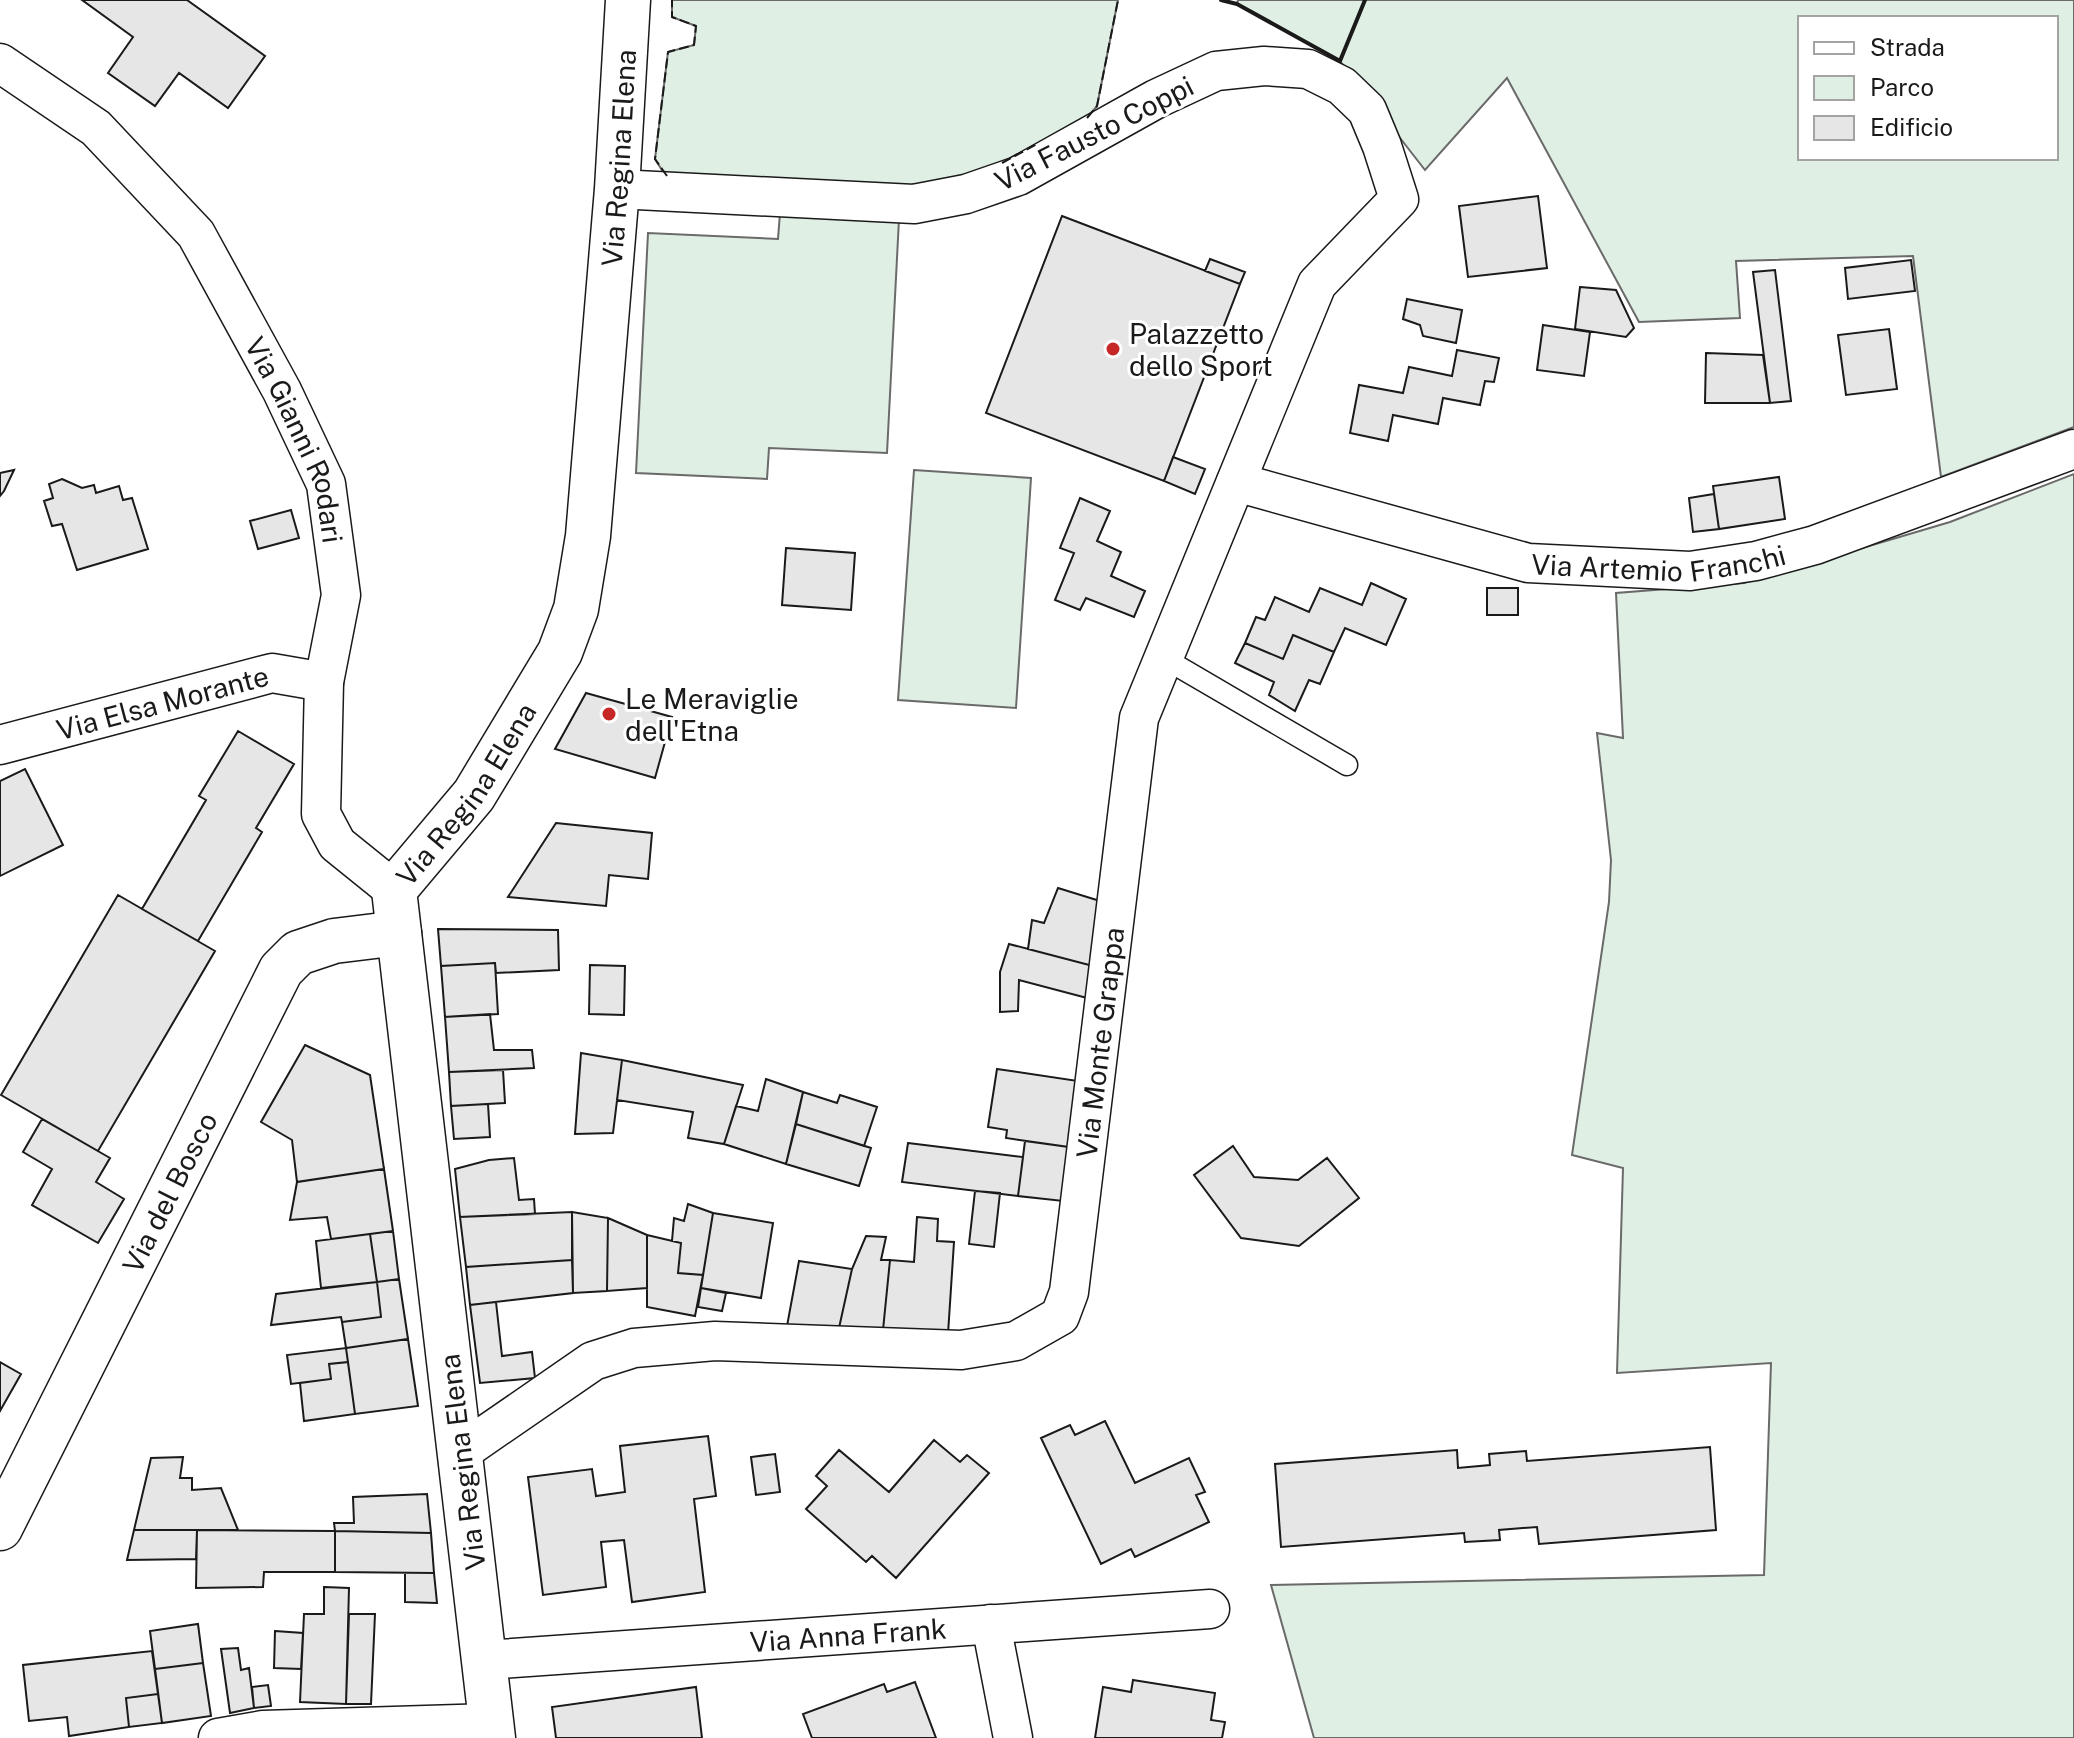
<svg xmlns="http://www.w3.org/2000/svg" width="2074" height="1738" font-family="'Public Sans',sans-serif">
<style>
.green{fill:#e0efe3;stroke:#6a6a6a;stroke-width:2;fill-rule:evenodd}
.building{fill:#e6e6e6;stroke:#1a1a1a;stroke-width:2}
.lines{fill:none;stroke-linecap:round;stroke-linejoin:round}
.service-casing{stroke:#1a1a1a;stroke-width:23}
.minor-casing{stroke:#1a1a1a;stroke-width:41}
.tertiary-casing{stroke:#1a1a1a;stroke-width:47}
.service{stroke:#fff;stroke-width:20}
.minor{stroke:#fff;stroke-width:38}
.tertiary{stroke:#fff;stroke-width:44}
.fence{stroke:#1a1a1a;stroke-width:2;stroke-dasharray:10 4;stroke-linecap:butt}
.wall{stroke:#1a1a1a;stroke-width:4}
.poi-dot{fill:#c62828;stroke:#fff;stroke-width:3}
.labels{text-anchor:middle;dominant-baseline:central;stroke-width:6;stroke-linejoin:round;paint-order:stroke}
.street-label{font-size:28px;fill:#1a1a1a;stroke:#fff}
.poi-label{font-size:28px;fill:#1a1a1a;stroke:#fff;text-anchor:start}
</style>
<rect width="100%" height="100%" fill="#fff"/>
<path class="green" d="M 672,0 L 1118,0 L 1097,106 L 1087,118 L 988,170 L 907,190 L 665,175 L 655,159 L 668,52 L 694,45 L 696,26 L 672,17 Z
M 1238,0 L 2074,0 L 2074,427 L 1941,477 L 1913,256 L 1736,261 L 1740,318 L 1639,322 L 1507,78 L 1425,170 L 1340,61 L 1237,4 ZM 1800,18 L 2056,18 L 2056,158 L 1800,158 Z
M 780,213 L 899,219 L 887,453 L 769,448 L 767,479 L 636,473 L 648,233 L 778,239 Z
M 914,470 L 1031,478 L 1016,708 L 898,700 Z
M 2074,474 L 2074,1738 L 1314,1738 L 1271,1585 L 1764,1575 L 1771,1363 L 1617,1373 L 1623,1168 L 1572,1155 L 1609,902 L 1611,860 L 1597,733 L 1623,738 L 1616,593 L 1744,583 L 1950,522 Z"/>
<path class="building" d="M 82,0 L 187,0 L 265,56 L 228,108 L 179,73 L 155,106 L 108,73 L 133,37 Z
M 1538,196 L 1547,268 L 1468,277 L 1459,206 Z
M 1062,216 L 1240,284 L 1164,481 L 986,413 Z
M 1210,259 L 1245,272 L 1240,284 L 1205,271 Z
M 1911,260 L 1915,291 L 1848,299 L 1845,268 Z
M 1775,270 L 1791,401 L 1770,403 L 1753,272 Z
M 1580,287 L 1616,290 L 1634,328 L 1626,337 L 1575,329 Z
M 1407,299 L 1462,310 L 1456,343 L 1423,336 L 1420,325 L 1403,319 Z
M 1543,325 L 1590,332 L 1584,376 L 1537,370 Z
M 1889,329 L 1897,389 L 1846,395 L 1838,335 Z
M 1457,350 L 1499,358 L 1494,382 L 1485,381 L 1480,405 L 1443,398 L 1438,424 L 1393,415 L 1388,441 L 1350,433 L 1359,385 L 1403,393 L 1409,367 L 1452,376 Z
M 1706,353 L 1763,355 L 1770,403 L 1705,403 Z
M 1173,457 L 1205,469 L 1195,494 L 1164,481 Z
M 14,470 L 4,491 L 0,496 L 0,473 Z
M 1779,477 L 1785,519 L 1719,529 L 1713,486 Z
M 62,479 L 82,488 L 94,485 L 96,493 L 119,486 L 123,500 L 132,498 L 148,549 L 77,570 L 62,524 L 52,526 L 44,501 L 53,498 L 49,484 Z
M 1714,494 L 1719,529 L 1693,532 L 1689,498 Z
M 1080,498 L 1110,511 L 1097,541 L 1121,552 L 1111,576 L 1145,591 L 1134,617 L 1086,598 L 1080,610 L 1055,600 L 1074,553 L 1060,548 Z
M 291,510 L 299,538 L 258,549 L 250,521 Z
M 786,548 L 855,553 L 851,610 L 782,605 Z
M 1371,583 L 1406,599 L 1386,645 L 1345,628 L 1334,652 L 1293,635 L 1283,659 L 1245,643 L 1256,617 L 1265,620 L 1275,597 L 1309,612 L 1320,588 L 1362,605 Z
M 1487,588 L 1518,588 L 1518,615 L 1487,615 Z
M 1293,635 L 1334,652 L 1320,684 L 1309,680 L 1295,711 L 1269,695 L 1274,682 L 1235,663 L 1245,643 L 1283,659 Z
M 586,693 L 672,717 L 655,778 L 555,749 Z
M 238,731 L 294,764 L 256,828 L 262,832 L 198,941 L 142,909 L 206,800 L 199,796 Z
M 25,769 L 63,845 L 0,876 L 0,781 Z
M 556,823 L 652,833 L 648,879 L 609,875 L 606,906 L 508,897 Z
M 1058,888 L 1100,901 L 1093,966 L 1028,949 L 1032,920 L 1044,923 Z
M 118,895 L 215,951 L 98,1151 L 1,1095 Z
M 438,929 L 558,930 L 559,970 L 496,973 L 495,963 L 441,966 Z
M 1009,944 L 1093,966 L 1087,998 L 1019,980 L 1018,1011 L 1000,1012 L 1000,972 Z
M 495,963 L 498,1014 L 445,1017 L 441,966 Z
M 590,965 L 625,966 L 624,1015 L 589,1014 Z
M 490,1014 L 494,1050 L 532,1050 L 534,1068 L 449,1072 L 445,1017 Z
M 305,1045 L 370,1075 L 384,1169 L 297,1182 L 292,1140 L 261,1122 Z
M 581,1053 L 622,1060 L 613,1133 L 575,1134 Z
M 622,1060 L 743,1085 L 724,1144 L 688,1138 L 693,1112 L 617,1100 Z
M 997,1069 L 1078,1081 L 1069,1147 L 1006,1138 L 1007,1130 L 988,1127 Z
M 503,1070 L 505,1103 L 451,1106 L 449,1072 Z
M 766,1079 L 803,1092 L 786,1164 L 724,1144 L 736,1106 L 758,1111 Z
M 803,1092 L 837,1103 L 840,1095 L 877,1107 L 864,1146 L 796,1124 Z
M 488,1104 L 490,1137 L 454,1139 L 451,1106 Z
M 42,1119 L 110,1158 L 96,1182 L 124,1199 L 98,1243 L 32,1205 L 52,1169 L 23,1152 Z
M 796,1124 L 871,1148 L 859,1186 L 786,1164 Z
M 1025,1141 L 1069,1147 L 1063,1201 L 1018,1196 Z
M 908,1143 L 1023,1157 L 1018,1196 L 902,1182 Z
M 1233,1146 L 1254,1177 L 1298,1180 L 1327,1158 L 1359,1198 L 1299,1246 L 1241,1238 L 1194,1175 Z
M 514,1158 L 519,1200 L 534,1199 L 535,1214 L 460,1217 L 455,1169 L 489,1160 Z
M 384,1169 L 393,1231 L 331,1239 L 327,1217 L 290,1220 L 297,1182 Z
M 975,1191 L 1000,1193 L 994,1247 L 969,1244 Z
M 688,1204 L 713,1213 L 703,1275 L 678,1273 L 681,1243 L 672,1241 L 674,1218 L 684,1221 Z
M 572,1212 L 608,1218 L 607,1291 L 573,1293 Z
M 572,1212 L 572,1260 L 466,1267 L 460,1217 Z
M 713,1213 L 773,1223 L 761,1298 L 701,1288 Z
M 917,1217 L 938,1219 L 937,1241 L 954,1242 L 948,1334 L 883,1330 L 890,1260 L 914,1262 Z
M 608,1218 L 647,1235 L 647,1288 L 607,1291 Z
M 393,1231 L 399,1279 L 377,1282 L 370,1234 Z
M 370,1234 L 377,1282 L 321,1288 L 316,1241 Z
M 647,1235 L 681,1243 L 678,1273 L 703,1275 L 695,1316 L 647,1307 Z
M 866,1236 L 886,1237 L 881,1260 L 890,1260 L 883,1330 L 839,1328 L 852,1269 Z
M 572,1260 L 573,1293 L 470,1305 L 466,1267 Z
M 799,1261 L 852,1269 L 839,1328 L 787,1326 Z
M 399,1279 L 408,1339 L 346,1348 L 342,1322 L 381,1317 L 377,1282 Z
M 377,1282 L 381,1317 L 342,1322 L 341,1317 L 271,1325 L 276,1294 Z
M 701,1288 L 726,1293 L 722,1311 L 698,1307 Z
M 496,1302 L 502,1356 L 532,1352 L 535,1378 L 480,1383 L 470,1305 Z
M 408,1339 L 418,1406 L 355,1414 L 346,1348 Z
M 346,1348 L 348,1362 L 329,1364 L 331,1379 L 291,1384 L 287,1355 Z
M 0,1362 L 21,1374 L 0,1411 Z
M 348,1362 L 355,1414 L 304,1421 L 300,1383 L 331,1379 L 329,1364 Z
M 1105,1421 L 1135,1483 L 1189,1458 L 1205,1492 L 1196,1495 L 1209,1522 L 1135,1557 L 1131,1549 L 1101,1564 L 1041,1438 L 1070,1425 L 1075,1435 Z
M 708,1436 L 716,1496 L 694,1499 L 705,1592 L 632,1602 L 624,1540 L 601,1542 L 606,1587 L 543,1595 L 528,1477 L 592,1469 L 596,1496 L 625,1492 L 620,1446 Z
M 934,1440 L 960,1462 L 967,1455 L 989,1473 L 896,1578 L 872,1556 L 866,1562 L 806,1509 L 827,1486 L 816,1476 L 839,1450 L 889,1492 Z
M 1710,1447 L 1716,1530 L 1539,1544 L 1537,1527 L 1499,1530 L 1500,1540 L 1465,1542 L 1464,1533 L 1281,1547 L 1275,1464 L 1457,1450 L 1458,1468 L 1490,1465 L 1489,1454 L 1526,1451 L 1527,1461 Z
M 775,1454 L 780,1492 L 756,1495 L 751,1457 Z
M 183,1457 L 180,1478 L 192,1478 L 192,1490 L 221,1488 L 238,1530 L 134,1530 L 151,1458 Z
M 427,1494 L 431,1533 L 335,1531 L 334,1523 L 354,1523 L 353,1497 Z
M 134,1530 L 197,1530 L 196,1559 L 127,1560 Z
M 197,1530 L 335,1531 L 335,1572 L 264,1572 L 263,1587 L 196,1588 Z
M 335,1531 L 431,1533 L 434,1573 L 335,1572 Z
M 405,1573 L 434,1573 L 437,1603 L 405,1602 Z
M 324,1587 L 349,1588 L 346,1704 L 300,1702 L 304,1614 L 324,1614 Z
M 349,1614 L 375,1614 L 371,1704 L 346,1704 Z
M 198,1624 L 203,1663 L 155,1669 L 150,1631 Z
M 275,1631 L 303,1633 L 301,1669 L 274,1668 Z
M 238,1648 L 241,1670 L 249,1668 L 254,1708 L 230,1713 L 221,1649 Z
M 152,1651 L 158,1694 L 126,1698 L 129,1727 L 69,1736 L 67,1717 L 29,1721 L 23,1665 Z
M 203,1663 L 211,1716 L 162,1723 L 155,1669 Z
M 1133,1680 L 1215,1693 L 1211,1720 L 1225,1722 L 1222,1738 L 1095,1738 L 1103,1687 L 1131,1692 Z
M 915,1682 L 936,1738 L 812,1738 L 803,1714 L 884,1684 L 887,1692 Z
M 268,1685 L 271,1706 L 254,1708 L 252,1687 Z
M 696,1687 L 702,1738 L 556,1738 L 552,1707 Z
M 158,1694 L 162,1723 L 129,1727 L 126,1698 Z"/>
<g class="lines">
<g class="service-casing">
<path id="service" d="M 1162,657 L 1347,765"/>
</g>
<g class="minor-casing">
<g id="minor">
<path id="s1" d="M 0,63 L 96,128 L 196,234 L 282,391 L 326,484 L 341,595 L 324,682 L 321,814 L 337,844 L 394,890"/>
<path id="s2" d="M 1236,482 L 1528,563 L 1690,571 L 1756,561 L 1815,545 L 2074,449"/>
<path id="s3" d="M 0,745 L 272,673 L 324,682"/>
<path id="s4" d="M 461,1452 L 593,1361 L 634,1348 L 715,1341 L 961,1350 L 1016,1341 L 1060,1316 L 1069,1292 L 1139,718 L 1317,284 L 1399,199 L 1382,146 L 1367,110 L 1342,86 L 1308,69 L 1264,66 L 1216,71 L 1156,99 L 1018,176 L 966,194 L 914,204 L 617,189"/>
<path d="M 991,1624 L 1013,1738"/>
<path id="s5" d="M 485,1660 L 1210,1609"/>
<path d="M 218,1738 L 263,1730 L 491,1723"/>
</g>
</g>
<g class="tertiary-casing">
<g id="tertiary">
<path id="s6" d="M 0,1528 L 281,970 L 298,953 L 334,941 L 399,933"/>
<path id="s7" d="M 493,1738 L 394,890 L 474,795 L 560,652 L 576,609 L 588,536 L 617,189 L 628,0"/>
</g>
</g>
<use href="#service" class="service"/>
<use href="#minor" class="minor"/>
<use href="#tertiary" class="tertiary"/>
<path class="fence" d="M 1087,118 L 1097,106 L 1118,0
M 1002,163 L 1037,144
M 667,176 L 655,159 L 668,52 L 694,45 L 696,26 L 672,17 L 672,0"/>
<path class="wall" d="M 1221,0 L 1237,4 L 1340,61 L 1365,0"/>
</g>
<g class="poi-dot">
<circle cx="1113" cy="349" r="8"/>
<circle cx="609" cy="714" r="8"/>
</g>
<g class="labels">
<g class="street-label">
<text transform="translate(1094 133) rotate(-27)">Via Fausto Coppi</text>
<text stroke="none"><textPath href="#s7" startOffset="1644">Via Regina Elena</textPath></text>
<text stroke="none"><textPath href="#s1" startOffset="492">Via Gianni Rodari</textPath></text>
<text stroke="none"><textPath href="#s2" startOffset="434">Via Artemio Franchi</textPath></text>
<text stroke="none"><textPath href="#s3" startOffset="168">Via Elsa Morante</textPath></text>
<text stroke="none"><textPath href="#s7" startOffset="974">Via Regina Elena</textPath></text>
<text stroke="none"><textPath href="#s4" startOffset="914">Via Monte Grappa</textPath></text>
<text stroke="none"><textPath href="#s6" startOffset="376">Via del Bosco</textPath></text>
<text transform="translate(462 1462) rotate(-97)">Via Regina Elena</text>
<text stroke="none"><textPath href="#s5" startOffset="364">Via Anna Frank</textPath></text>
</g>
<g class="poi-label">
<text x="1129" y="333">Palazzetto<tspan x="1129" dy="32">dello Sport</tspan></text>
<text x="625" y="698">Le Meraviglie<tspan x="625" dy="32">dell'Etna</tspan></text>
</g>
</g>
<rect x="1798" y="16" width="260" height="144" fill="#ffffff" stroke="#a3a3a3" stroke-width="2"/>
<rect x="1814" y="42" width="40" height="12" fill="#ffffff" stroke="#a3a3a3" stroke-width="2"/>
<text x="1870" y="56" font-size="24" fill="#1a1a1a">Strada</text>
<rect x="1814" y="76" width="40" height="24" fill="#e0efe3" stroke="#a3a3a3" stroke-width="2"/>
<text x="1870" y="96" font-size="24" fill="#1a1a1a">Parco</text>
<rect x="1814" y="116" width="40" height="24" fill="#e6e6e6" stroke="#a3a3a3" stroke-width="2"/>
<text x="1870" y="136" font-size="24" fill="#1a1a1a">Edificio</text>
</svg>
